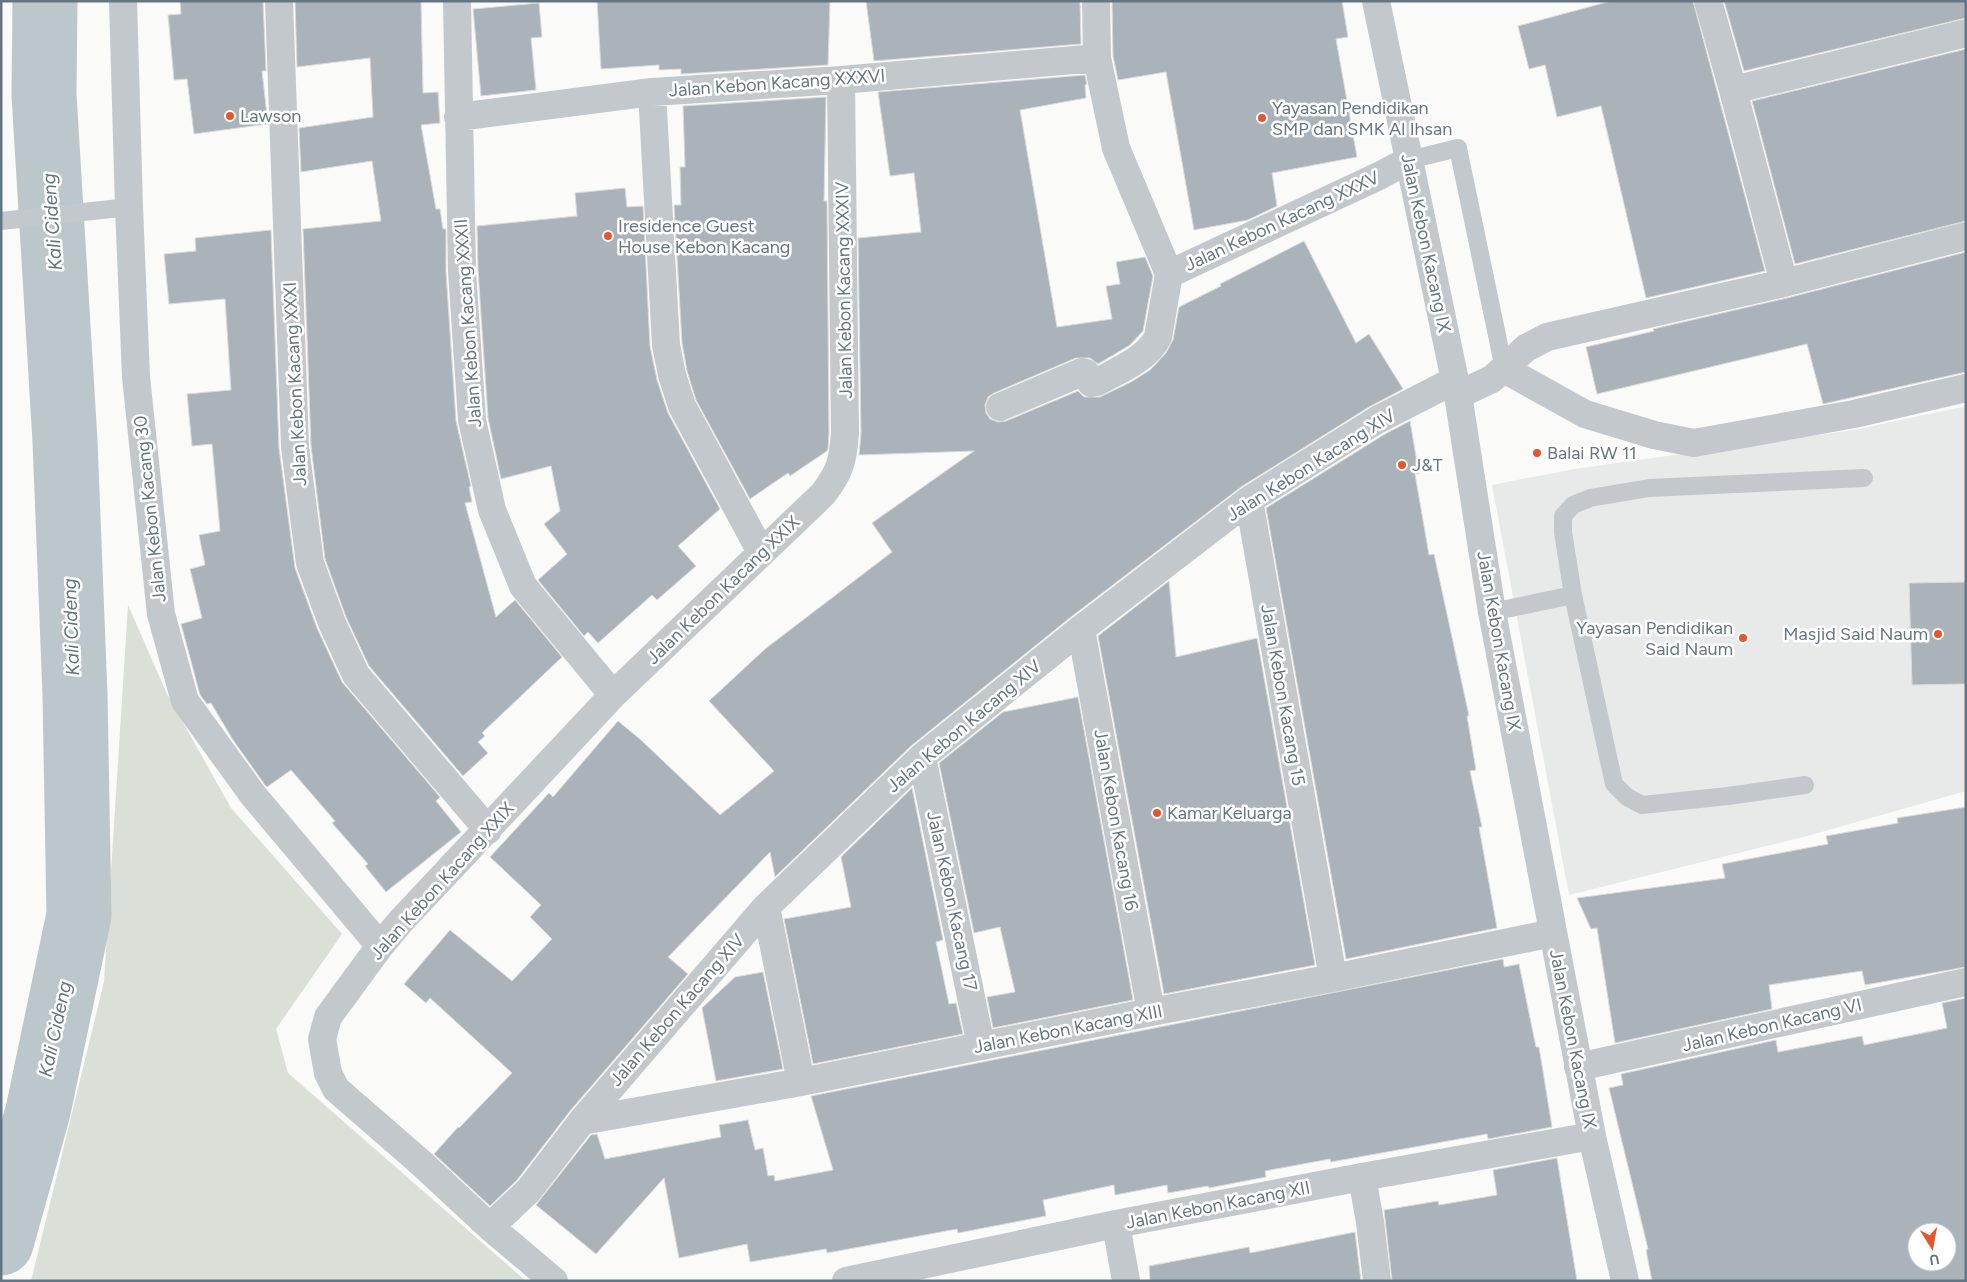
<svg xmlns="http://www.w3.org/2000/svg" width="1967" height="1282" font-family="Figtree,sans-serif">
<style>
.built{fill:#e8e9e9}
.green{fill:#dadfd7}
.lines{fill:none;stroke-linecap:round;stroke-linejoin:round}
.river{stroke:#bbc7cb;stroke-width:65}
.building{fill:#aab3b9;stroke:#dcdcda;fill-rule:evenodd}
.service{stroke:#c3c8cc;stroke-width:18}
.minor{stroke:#c3c8cc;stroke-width:28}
.tertiary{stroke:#c3c8cc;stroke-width:28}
.poi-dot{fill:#e4572e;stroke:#fff;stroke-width:2}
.labels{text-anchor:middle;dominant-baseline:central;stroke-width:5;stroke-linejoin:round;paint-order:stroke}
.street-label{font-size:18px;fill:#657683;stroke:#fff}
.poi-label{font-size:18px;fill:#657683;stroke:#fff;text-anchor:start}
.water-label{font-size:19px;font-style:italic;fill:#60757c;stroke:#fff}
</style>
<rect width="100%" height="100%" fill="#fafaf8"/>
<path class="built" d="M 1966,406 L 1966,791 L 1811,835 L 1569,895 L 1492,485 L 1574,469 L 1854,430 Z"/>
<path class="green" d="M 128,605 L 167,694 L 231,808 L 342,934 L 276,1029 L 288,1073 L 526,1281 L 31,1281 L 104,982 Z"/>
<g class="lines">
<path class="river" d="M 1,1243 L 38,1111 L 79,915 L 75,695 L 65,441 L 44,95 L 45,1"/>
</g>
<path class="building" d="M 180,1 L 263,1 L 266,71 L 262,71 L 268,124 L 194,134 L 187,79 L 174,80 L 168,15 L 181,14 Z
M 295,1 L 421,1 L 423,93 L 438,92 L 440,123 L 421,125 L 436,209 L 440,209 L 443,229 L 446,229 L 446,272 L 456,421 L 471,486 L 469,487 L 472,502 L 465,503 L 496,617 L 515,600 L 562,657 L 482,733 L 485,736 L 478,742 L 488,753 L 463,776 L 369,666 L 346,617 L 325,559 L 311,446 L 303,229 L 381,221 L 372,161 L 301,172 L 299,128 L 373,117 L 370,58 L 297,67 Z
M 597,1 L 830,1 L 828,65 L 681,74 L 681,69 L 659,70 L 659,65 L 601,69 Z
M 866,1 L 1080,1 L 1081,44 L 874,61 Z
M 1112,1 L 1342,1 L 1348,37 L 1336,39 L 1357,157 L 1272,173 L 1277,206 L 1248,220 L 1194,230 L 1166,72 L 1118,80 L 1113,56 Z
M 1611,1 L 1693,1 L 1765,271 L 1646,298 L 1601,106 L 1557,117 L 1545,65 L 1529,69 L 1518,26 Z
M 1724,1 L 1966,1 L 1966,18 L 1744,71 Z
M 539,3 L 542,37 L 531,38 L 536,90 L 481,96 L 473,9 Z
M 1966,49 L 1966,221 L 1795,264 L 1752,101 Z
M 1085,75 L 1087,84 L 1085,85 L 1086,98 L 1020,110 L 1057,327 L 1112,319 L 1106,286 L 1120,284 L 1116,262 L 1145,257 L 1153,276 L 1143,331 L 1130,345 L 1098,364 L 1090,358 L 1076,358 L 994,393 L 988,397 L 985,405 L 986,413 L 990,419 L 998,422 L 1006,421 L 1078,391 L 1084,397 L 1100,397 L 1131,382 L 1150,370 L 1166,353 L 1173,340 L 1179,307 L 1221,286 L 1220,284 L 1304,241 L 1356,343 L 1369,334 L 1403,389 L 1369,407 L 1241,487 L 1071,617 L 911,746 L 775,877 L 770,852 L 668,957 L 688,974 L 570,1111 L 517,1180 L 490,1206 L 434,1154 L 458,1127 L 459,1128 L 512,1073 L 430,998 L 426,1003 L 404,984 L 450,930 L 512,981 L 552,939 L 530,917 L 541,905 L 490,857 L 549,793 L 553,797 L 618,721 L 641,740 L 720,815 L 774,771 L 709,701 L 765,649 L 892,552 L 872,523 L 974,451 L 859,455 L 861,433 L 858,238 L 921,232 L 914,173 L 890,176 L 878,92 Z
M 826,97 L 824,201 L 827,201 L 829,432 L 828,449 L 827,451 L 790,476 L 788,473 L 750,499 L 696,400 L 687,371 L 682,343 L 674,205 L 681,205 L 680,167 L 685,167 L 683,106 Z
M 625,188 L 627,207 L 643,206 L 650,346 L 657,380 L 668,413 L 720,509 L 678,546 L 696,566 L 657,600 L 652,595 L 598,643 L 588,632 L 584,636 L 538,580 L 567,554 L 544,524 L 560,511 L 551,466 L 501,479 L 488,418 L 478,270 L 477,226 L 577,216 L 575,193 Z
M 271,230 L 279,448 L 295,568 L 317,628 L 342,682 L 440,797 L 436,801 L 461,832 L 386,892 L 365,866 L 368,864 L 332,823 L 335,821 L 291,770 L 267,787 L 265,785 L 233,740 L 211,703 L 207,704 L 200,695 L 181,624 L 202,618 L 190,569 L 205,565 L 199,535 L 220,531 L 212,444 L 192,446 L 187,394 L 231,390 L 225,299 L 169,304 L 164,254 L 196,251 L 195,238 Z
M 1966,252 L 1966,372 L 1823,404 L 1807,344 L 1597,394 L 1586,347 L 1654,331 L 1653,329 L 1787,298 Z
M 1410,421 L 1419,474 L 1415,474 L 1429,555 L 1434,554 L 1469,716 L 1467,716 L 1476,770 L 1470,771 L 1482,827 L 1479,827 L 1497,928 L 1346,959 L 1266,508 L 1385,434 Z
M 1169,581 L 1176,657 L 1257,638 L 1315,965 L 1164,994 L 1098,636 Z
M 1966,582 L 1966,684 L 1912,685 L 1909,583 Z
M 1078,697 L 1133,1000 L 993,1028 L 987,997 L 1015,992 L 1000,927 L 974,933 L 939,763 L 1003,712 Z
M 912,788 L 943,940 L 936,942 L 949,1004 L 956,1003 L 963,1034 L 813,1064 L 784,919 L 851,907 L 841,857 Z
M 1966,807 L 1966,967 L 1865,985 L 1862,971 L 1769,985 L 1772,1009 L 1615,1043 L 1597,928 L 1591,929 L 1577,898 L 1725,878 L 1722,864 L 1828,844 L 1826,836 L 1898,823 L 1897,818 Z
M 1503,959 L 1504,967 L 1519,964 L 1536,1047 L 1539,1047 L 1552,1127 L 1488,1139 L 1487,1134 L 1331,1162 L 1330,1159 L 1265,1171 L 1266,1177 L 1209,1188 L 1208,1186 L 1168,1193 L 1167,1185 L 1115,1195 L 1114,1185 L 1043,1200 L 1046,1216 L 958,1233 L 957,1229 L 827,1253 L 826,1249 L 750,1262 L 747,1244 L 679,1258 L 664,1178 L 596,1254 L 536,1205 L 591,1135 L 597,1134 L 605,1159 L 721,1137 L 719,1125 L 748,1120 L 755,1150 L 763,1148 L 768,1176 L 774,1175 L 775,1181 L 833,1170 L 811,1096 Z
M 763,972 L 783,1069 L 716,1081 L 702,1008 L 735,977 Z
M 1966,998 L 1966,1281 L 1652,1281 L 1646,1250 L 1648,1249 L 1609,1088 L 1623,1085 L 1621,1074 L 1776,1040 L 1778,1052 L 1862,1036 L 1864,1045 L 1947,1028 L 1942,1003 ZM 1917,1232 L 1947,1232 L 1947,1262 L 1917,1262 Z
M 1557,1158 L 1577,1281 L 1392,1281 L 1384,1210 L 1438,1201 L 1439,1205 L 1497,1195 L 1493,1170 Z
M 1355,1232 L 1361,1281 L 1150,1281 L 1149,1266 L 1249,1247 L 1250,1253 Z"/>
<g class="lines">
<path class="service" d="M 1409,160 L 1458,148 L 1504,369
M 1,221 L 129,207
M 1573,595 L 1563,532 L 1563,516 L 1573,505 L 1590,498 L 1649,488 L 1864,478
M 1492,612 L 1573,595 L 1614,784 L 1627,797 L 1642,805 L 1728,796 L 1805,785"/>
<path class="minor" d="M 123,1 L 129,207 L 136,377 L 161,614 L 185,701 L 253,795 L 380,946
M 279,1 L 295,447 L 310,563 L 332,623 L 356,675 L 488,830
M 457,1 L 462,271 L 472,420 L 492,510 L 523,586 L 613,695
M 1096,1 L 1097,58 L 1116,148 L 1169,274
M 1708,1 L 1733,90 L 1784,283
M 1733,90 L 1966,33
M 652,92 L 666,345 L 672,375 L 682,406 L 761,552
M 458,117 L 652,92 L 841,80 L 1097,58
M 1169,274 L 1379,176 L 1409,160
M 1504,369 L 1585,414 L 1654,435 L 1694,443 L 1854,414 L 1966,388
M 1458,395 L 1492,379 L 1526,348 L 1547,337 L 1784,283 L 1966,236
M 1000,407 L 1082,372 L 1086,373 L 1091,383 L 1097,382 C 1119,370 1147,359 1158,337 L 1169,274
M 1249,500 L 1333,978
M 1081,629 L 1151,1012
M 922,757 L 981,1046
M 766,907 L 801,1082
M 1578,1067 L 1966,982
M 582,1121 L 801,1082 L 1151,1012 L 1333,978 L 1553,933
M 1592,1136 L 1625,1281
M 1362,1177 L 1370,1222 L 1377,1281
M 1116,1224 L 1126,1281
M 490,1227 L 529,1190 L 582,1121 L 766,907 L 922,757 L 1081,629 L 1249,500 L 1377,420 L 1455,380
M 554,1281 L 490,1227 L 420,1162 L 336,1089 L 328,1073 L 322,1039 L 328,1017 L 380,946 L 401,921 L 613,695 L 823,494 C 840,472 843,461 845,433 L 841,80"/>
<path class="tertiary" d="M 846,1281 L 1116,1224 L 1362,1177 L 1592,1136 L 1492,612 L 1458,395 L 1376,1"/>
</g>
<g class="poi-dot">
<circle cx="230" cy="116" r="5"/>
<circle cx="1262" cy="118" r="5"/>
<circle cx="608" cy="236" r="5"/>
<circle cx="1537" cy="453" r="5"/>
<circle cx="1402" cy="465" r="5"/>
<circle cx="1938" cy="634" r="5"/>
<circle cx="1743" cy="638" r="5"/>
<circle cx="1157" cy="813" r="5"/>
</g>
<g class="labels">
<g class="street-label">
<text transform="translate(777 83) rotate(-4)">Jalan Kebon Kacang XXXVI</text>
<text transform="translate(1282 221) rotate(-25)">Jalan Kebon Kacang XXXV</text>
<text transform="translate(1426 243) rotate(78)">Jalan Kebon Kacang IX</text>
<text transform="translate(844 290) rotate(-91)">Jalan Kebon Kacang XXXIV</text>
<text transform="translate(468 323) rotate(-94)">Jalan Kebon Kacang XXXII</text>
<text transform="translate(295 384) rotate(-93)">Jalan Kebon Kacang XXXI</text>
<text transform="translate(1311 465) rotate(-32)">Jalan Kebon Kacang XIV</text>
<text transform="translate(150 509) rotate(-96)">Jalan Kebon Kacang 30</text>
<text transform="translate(723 590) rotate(-44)">Jalan Kebon Kacang XXIX</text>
<text transform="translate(1499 641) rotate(80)">Jalan Kebon Kacang IX</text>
<text transform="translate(1283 695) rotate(80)">Jalan Kebon Kacang 15</text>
<text transform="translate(964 726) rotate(-40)">Jalan Kebon Kacang XIV</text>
<text transform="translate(1116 820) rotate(80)">Jalan Kebon Kacang 16</text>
<text transform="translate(442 881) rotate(-48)">Jalan Kebon Kacang XXIX</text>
<text transform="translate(952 901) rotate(78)">Jalan Kebon Kacang 17</text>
<text transform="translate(677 1010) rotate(-49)">Jalan Kebon Kacang XIV</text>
<text transform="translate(1772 1025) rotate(-13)">Jalan Kebon Kacang VI</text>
<text transform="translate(1068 1029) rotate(-11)">Jalan Kebon Kacang XIII</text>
<text transform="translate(1573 1039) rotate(79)">Jalan Kebon Kacang IX</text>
<text transform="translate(1218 1205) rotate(-11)">Jalan Kebon Kacang XII</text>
</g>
<g class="poi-label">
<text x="1272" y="108">Yayasan Pendidikan<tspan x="1272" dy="21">SMP dan SMK Al Ihsan</tspan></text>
<text x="240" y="116">Lawson</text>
<text x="618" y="226">Iresidence Guest<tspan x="618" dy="21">House Kebon Kacang</tspan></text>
<text x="1547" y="453">Balai RW 11</text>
<text x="1412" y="465">J&amp;T</text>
<text x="1733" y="628" text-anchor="end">Yayasan Pendidikan<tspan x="1733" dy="21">Said Naum</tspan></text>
<text x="1928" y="634" text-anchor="end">Masjid Said Naum</text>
<text x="1167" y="813">Kamar Keluarga</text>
</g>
<g class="water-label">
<text transform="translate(52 222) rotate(-94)">Kali Cideng</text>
<text transform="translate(71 627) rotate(-92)">Kali Cideng</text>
<text transform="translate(55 1029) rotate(-78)">Kali Cideng</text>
</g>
</g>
<rect width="1967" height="1282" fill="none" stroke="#657683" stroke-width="5"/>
<g transform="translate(1932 1247) rotate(169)"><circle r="24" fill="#ffffff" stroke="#c1c8cd"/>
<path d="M0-4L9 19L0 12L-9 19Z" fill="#e4572e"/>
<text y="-8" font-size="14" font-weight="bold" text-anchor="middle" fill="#657683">U</text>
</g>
</svg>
